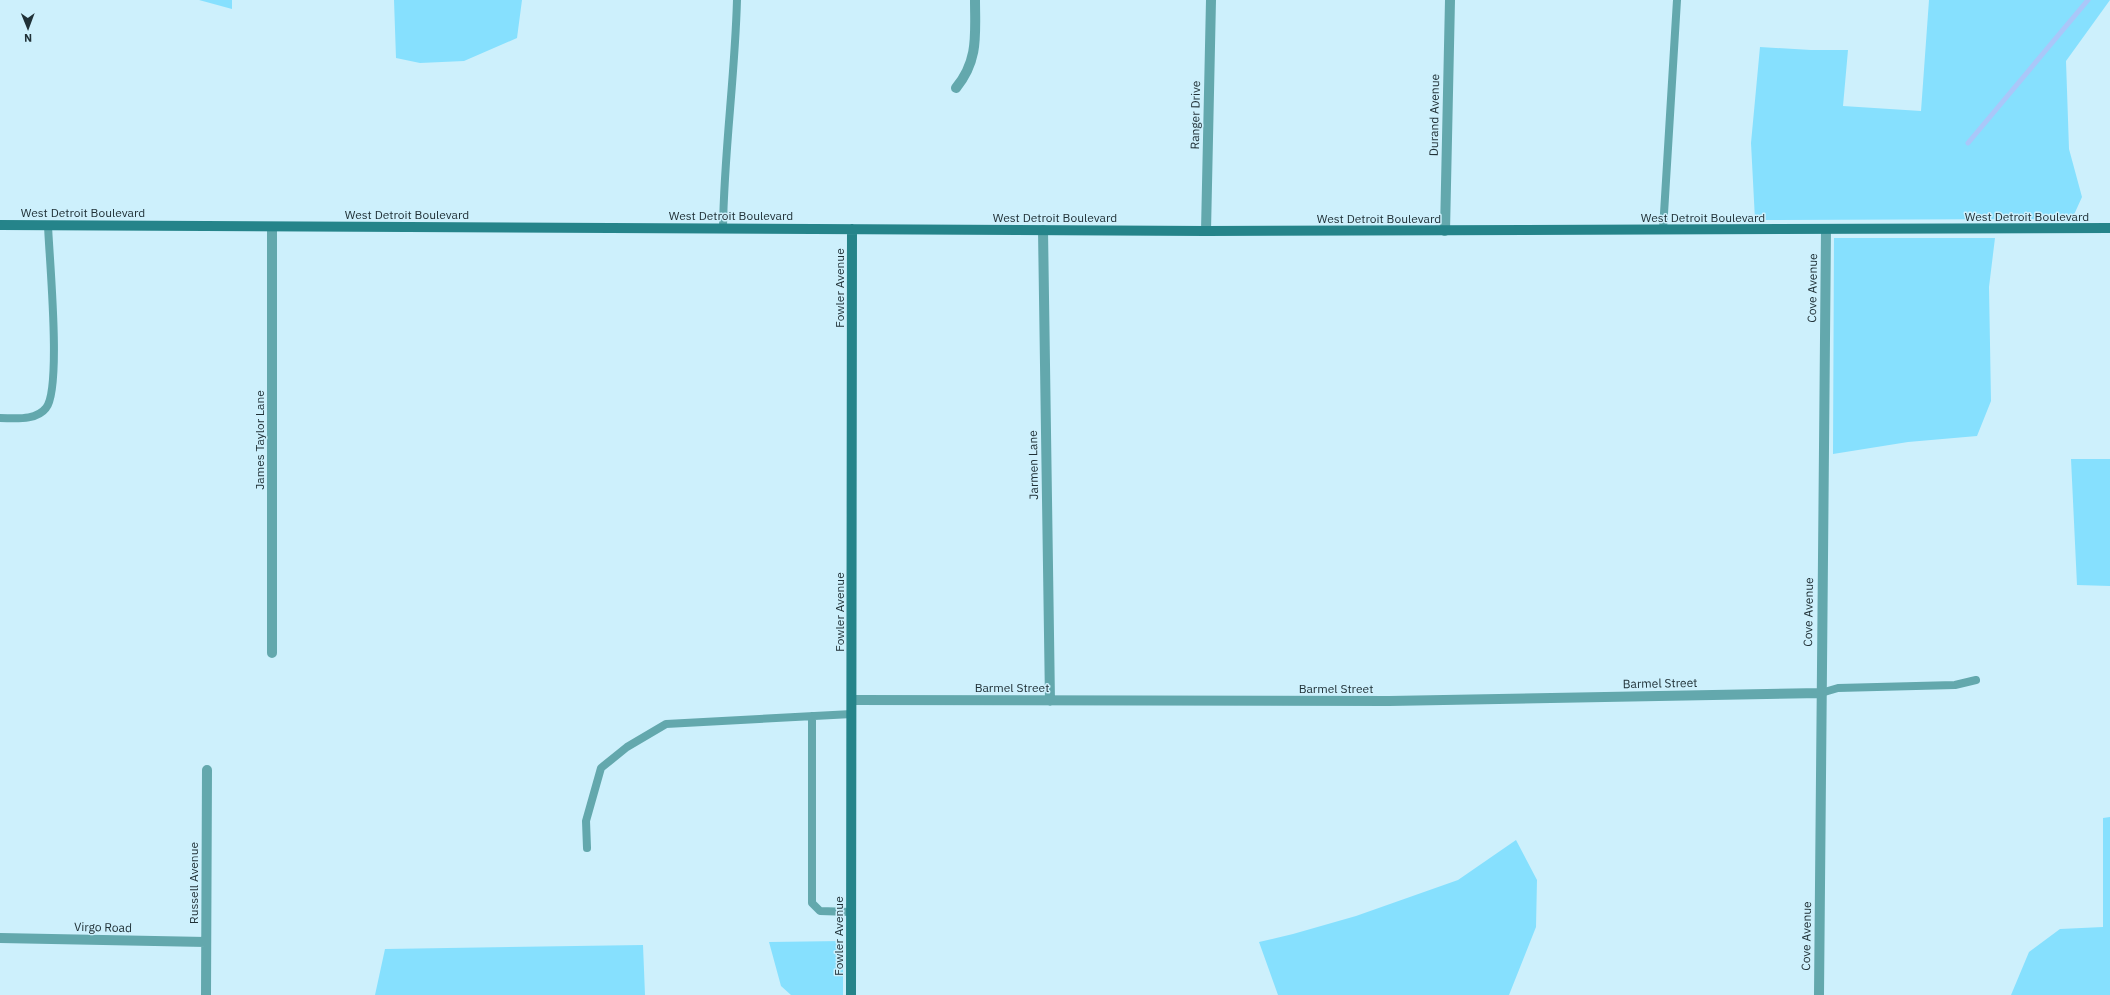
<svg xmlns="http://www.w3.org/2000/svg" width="2110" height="995" font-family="'IBM Plex Sans',sans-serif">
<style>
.green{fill:#86e0fe}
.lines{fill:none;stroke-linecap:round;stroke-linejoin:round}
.stream{stroke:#aac7f9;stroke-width:5}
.lane{stroke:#63a8ad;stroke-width:8}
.street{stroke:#63a8ad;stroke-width:10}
.secondary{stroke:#25848a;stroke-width:10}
.labels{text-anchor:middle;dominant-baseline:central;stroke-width:3;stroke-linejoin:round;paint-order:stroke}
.street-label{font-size:12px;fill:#203137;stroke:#cdf0fc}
</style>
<rect width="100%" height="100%" fill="#cdf0fc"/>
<path class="green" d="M 199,0 L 232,0 L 232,9 Z
M 394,0 L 522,0 L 517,38 L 464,61 L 420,63 L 396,58 Z
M 1929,0 L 2110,0 L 2066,61 L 2069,149 L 2082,197 L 2072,219 L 1755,220 L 1751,143 L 1760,47 L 1811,50 L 1848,50 L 1843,106 L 1921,111 Z
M 1834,238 L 1995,238 L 1989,287 L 1991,401 L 1977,436 L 1908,442 L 1833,454 Z
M 2071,459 L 2110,459 L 2110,586 L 2077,585 Z
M 2110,817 L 2110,995 L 2011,995 L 2029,952 L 2060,929 L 2103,927 L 2103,818 Z
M 1516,840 L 1537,880 L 1536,927 L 1509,995 L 1278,995 L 1259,942 L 1293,934 L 1356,916 L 1458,880 Z
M 843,941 L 843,995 L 791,995 L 781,986 L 769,942 Z
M 643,945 L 645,995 L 375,995 L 385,949 Z"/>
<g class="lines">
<path class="stream" d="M 1968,143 L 2088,0"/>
<path class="lane" d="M 723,228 C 724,152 735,76 737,0
M 1663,230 L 1677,0
M 0,418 C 15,418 36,421 46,408 C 62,389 49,256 48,225
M 1821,693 L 1838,688 L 1955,685 L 1976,680
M 812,716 L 812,903 L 820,911 L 851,912
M 587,848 L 586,821 L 601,768 L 627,747 L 666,724 L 852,714"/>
<path class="street" d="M 956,88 C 979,60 975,34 975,0
M 1043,230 L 1050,701
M 1206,231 L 1211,0
M 1445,231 L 1450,0
M 272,653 L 272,227
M 852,700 L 1389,701 L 1821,693
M 0,938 L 206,942
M 206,995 L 207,770
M 1819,995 L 1826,229"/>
<path class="secondary" d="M 0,225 L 1206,231 L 2110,228
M 851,995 L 852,229"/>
</g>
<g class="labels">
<g class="street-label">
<text transform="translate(1195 115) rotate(-89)">Ranger Drive</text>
<text transform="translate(1434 115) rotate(-89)">Durand Avenue</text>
<text x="83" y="212">West Detroit Boulevard</text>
<text x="407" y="214">West Detroit Boulevard</text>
<text x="731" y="215">West Detroit Boulevard</text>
<text x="2027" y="216">West Detroit Boulevard</text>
<text x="1055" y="217">West Detroit Boulevard</text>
<text x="1703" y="217">West Detroit Boulevard</text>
<text x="1379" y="218">West Detroit Boulevard</text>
<text transform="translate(839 288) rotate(-90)">Fowler Avenue</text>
<text transform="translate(1812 288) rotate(-89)">Cove Avenue</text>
<text transform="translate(259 440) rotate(-90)">James Taylor Lane</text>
<text transform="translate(1033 465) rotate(-91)">Jarmen Lane</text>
<text transform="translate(839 612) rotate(-90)">Fowler Avenue</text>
<text transform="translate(1808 612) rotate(-89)">Cove Avenue</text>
<text transform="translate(1660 683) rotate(-1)">Barmel Street</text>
<text x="1012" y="687">Barmel Street</text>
<text x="1336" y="688">Barmel Street</text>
<text transform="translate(193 883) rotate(-90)">Russell Avenue</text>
<text transform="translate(103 927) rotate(1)">Virgo Road</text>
<text transform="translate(838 936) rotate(-90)">Fowler Avenue</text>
<text transform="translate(1806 936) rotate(-89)">Cove Avenue</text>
</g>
</g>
<g transform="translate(28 28) rotate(179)" stroke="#cdf0fc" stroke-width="3" paint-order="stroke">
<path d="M0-3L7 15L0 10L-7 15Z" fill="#203137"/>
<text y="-6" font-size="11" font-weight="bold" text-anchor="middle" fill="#203137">N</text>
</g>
</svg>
